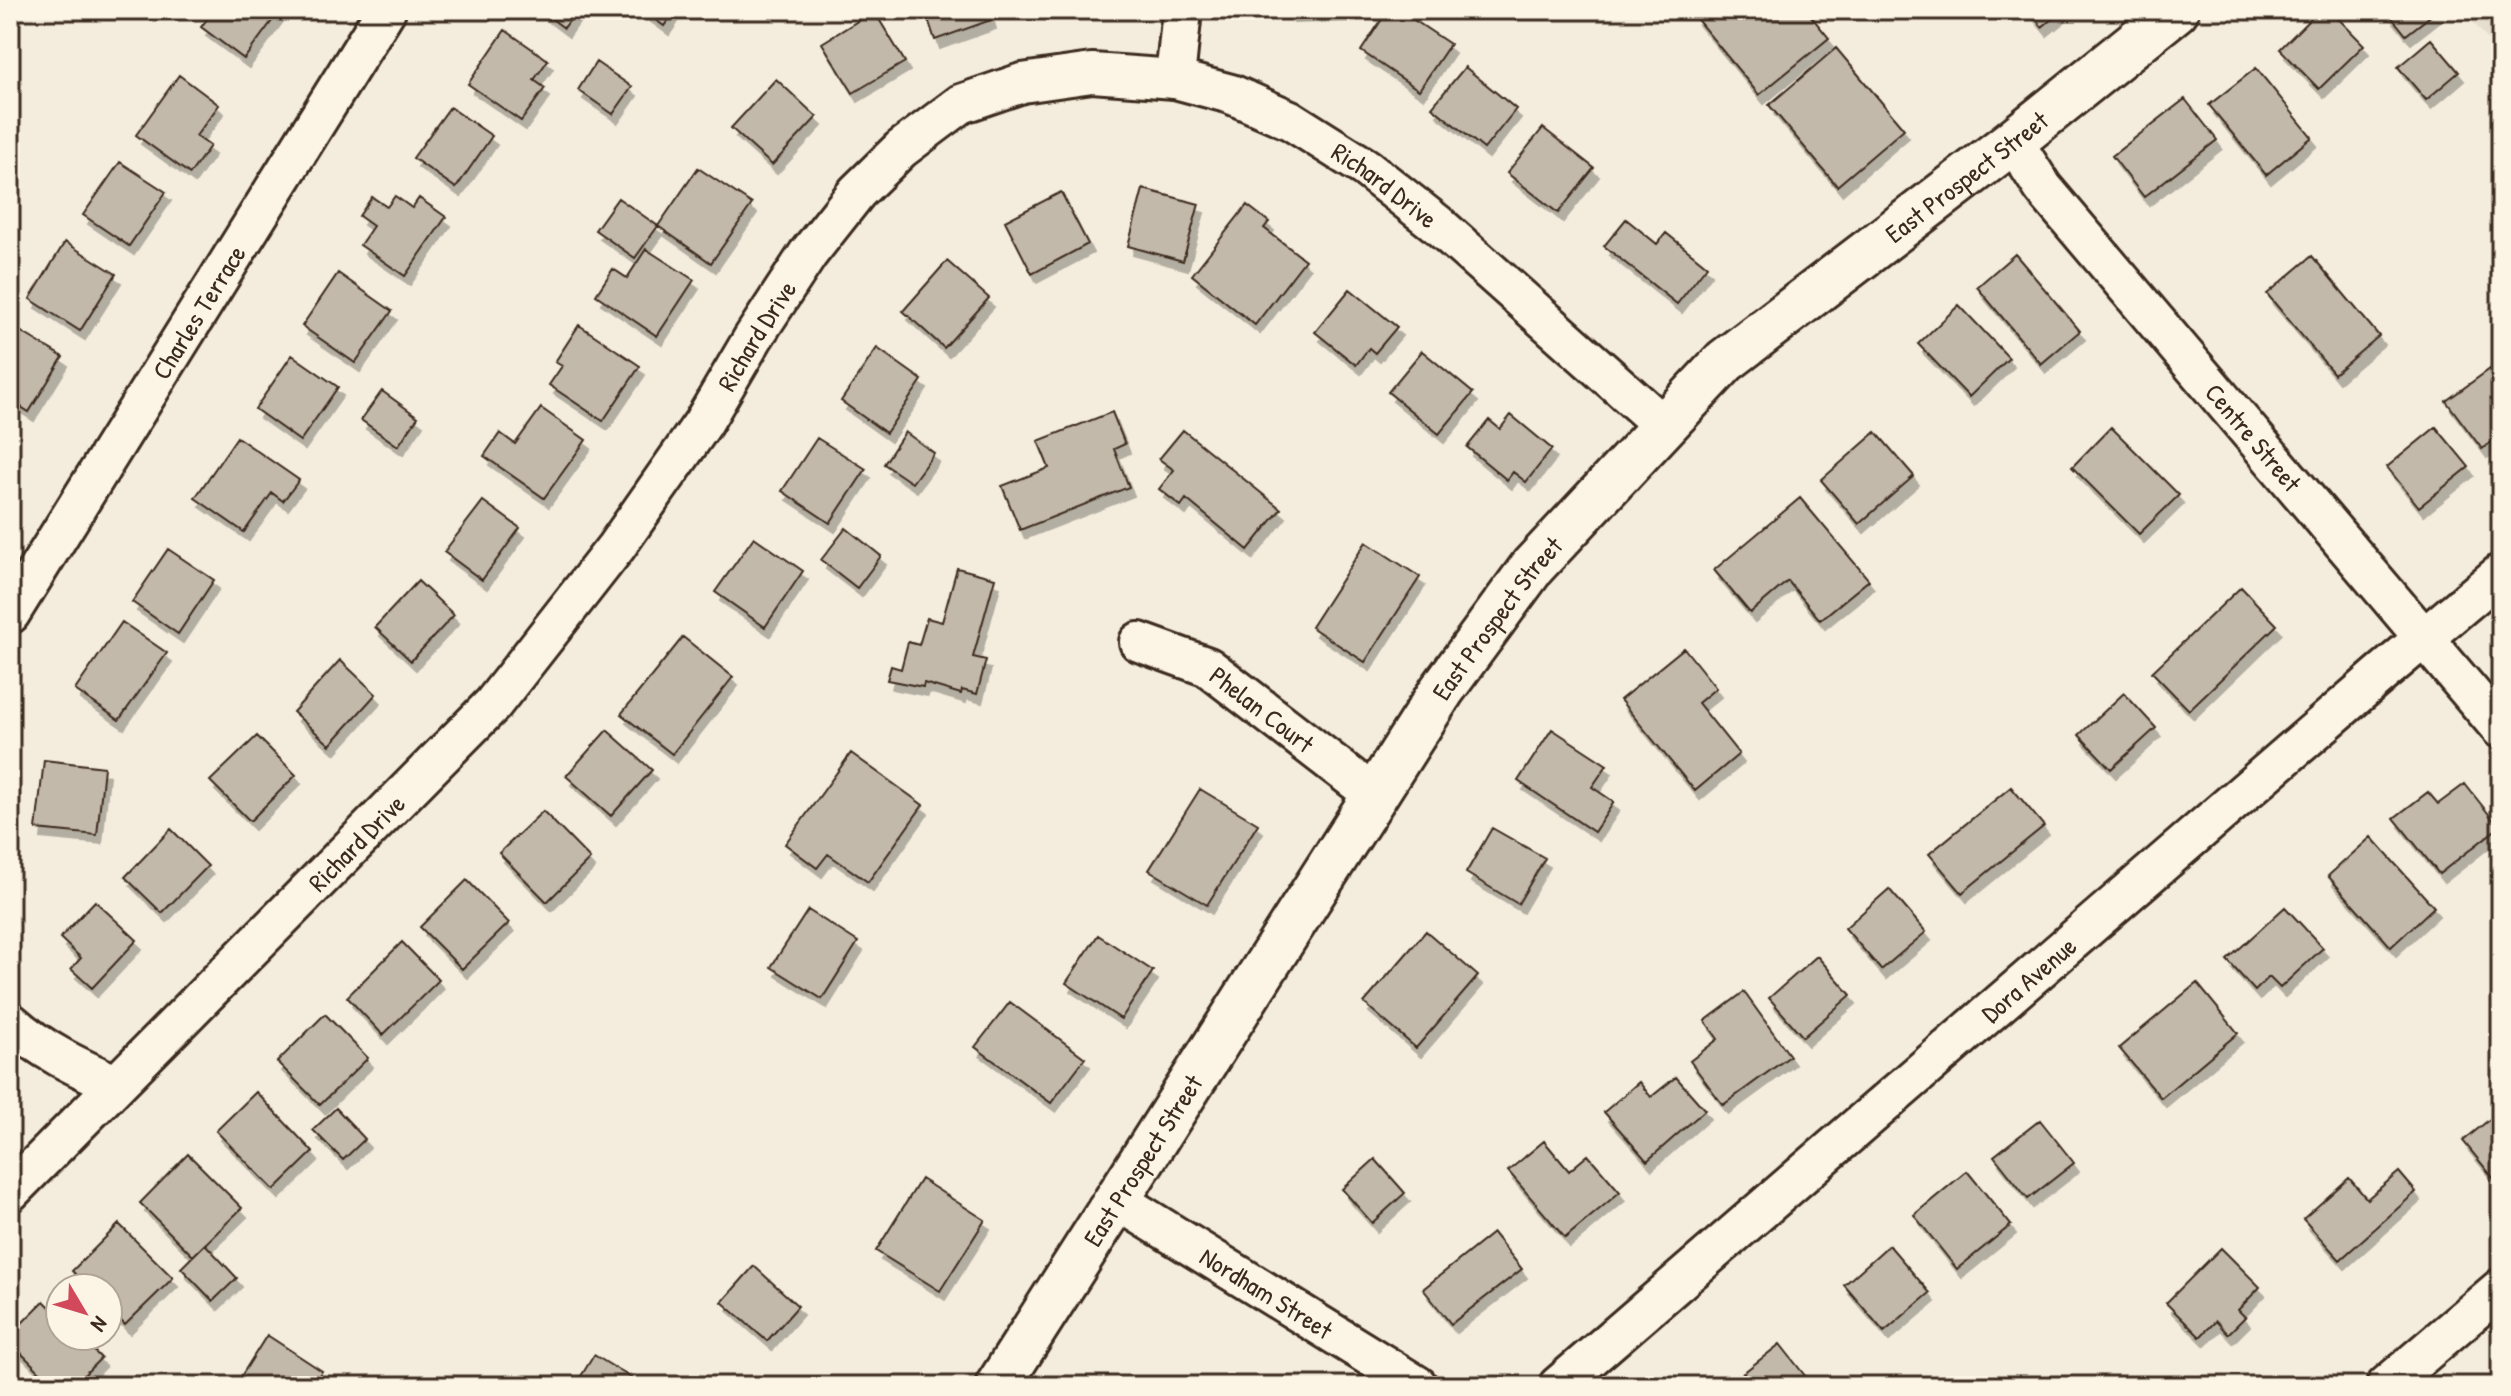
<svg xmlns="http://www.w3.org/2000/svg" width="2511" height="1396" font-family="'Patrick Hand',sans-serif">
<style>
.built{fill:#e5ddce}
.building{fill:#c3b9aa;stroke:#3b2a1e;stroke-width:2;filter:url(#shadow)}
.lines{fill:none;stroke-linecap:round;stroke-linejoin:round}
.minor-casing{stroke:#3b2a1e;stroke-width:44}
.tertiary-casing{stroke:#3b2a1e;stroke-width:50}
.minor{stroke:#fcf5e5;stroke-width:38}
.tertiary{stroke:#fcf5e5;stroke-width:44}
.labels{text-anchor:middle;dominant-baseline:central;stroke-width:7;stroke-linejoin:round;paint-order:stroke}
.street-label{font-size:26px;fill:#3b2a1e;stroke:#fcf5e5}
</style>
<defs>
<filter id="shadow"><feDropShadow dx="5" dy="9" stdDeviation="0" flood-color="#0004"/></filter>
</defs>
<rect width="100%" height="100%" fill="#f4eddd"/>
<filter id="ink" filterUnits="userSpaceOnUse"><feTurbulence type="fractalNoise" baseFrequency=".0125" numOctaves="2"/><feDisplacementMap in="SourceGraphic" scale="16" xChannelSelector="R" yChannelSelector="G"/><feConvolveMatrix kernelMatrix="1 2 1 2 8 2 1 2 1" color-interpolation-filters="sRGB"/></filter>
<g filter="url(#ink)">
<path class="built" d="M 2463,10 L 2501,10 L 2501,56 Z"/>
<path class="building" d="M 214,10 L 280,10 L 244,59 L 201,27 Z
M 540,10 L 577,10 L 564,28 Z
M 642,10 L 675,10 L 664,26 Z
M 925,10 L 988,10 L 991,20 L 935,40 Z
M 1289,10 L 1349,10 L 1349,12 L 1289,14 Z
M 1388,10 L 1399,10 L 1450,44 L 1419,90 L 1361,51 Z
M 1702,10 L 1806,10 L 1829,38 L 1759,95 L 1694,16 Z
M 2028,10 L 2063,10 L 2042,27 Z
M 2319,10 L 2330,10 L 2364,45 L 2319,89 L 2280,49 Z
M 2386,10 L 2438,10 L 2406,35 Z
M 874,11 L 905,62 L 853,93 L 822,43 Z
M 505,30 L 548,60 L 534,80 L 545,88 L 521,121 L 468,84 Z
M 2431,39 L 2459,72 L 2426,100 L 2398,67 Z
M 1836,48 L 1904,129 L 1837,186 L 1769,105 Z
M 596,62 L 632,87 L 613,114 L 578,90 Z
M 1465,67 L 1516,109 L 1484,149 L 1432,107 Z
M 2256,68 L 2312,137 L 2266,175 L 2209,105 Z
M 179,75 L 219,105 L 196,136 L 210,146 L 190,174 L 136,135 Z
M 776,79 L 817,117 L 772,165 L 731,128 Z
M 2185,99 L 2217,140 L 2144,197 L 2112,156 Z
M 450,107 L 492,136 L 456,188 L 413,158 Z
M 1543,128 L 1594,168 L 1558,213 L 1507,173 Z
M 120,162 L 166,192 L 129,246 L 83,215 Z
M 698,168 L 752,204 L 711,263 L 658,226 Z
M 1143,189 L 1199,204 L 1183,261 L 1128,246 Z
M 1061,192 L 1088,244 L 1032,274 L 1005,221 Z
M 395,196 L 412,208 L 419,198 L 446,217 L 405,276 L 360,245 L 373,226 L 359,216 L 372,197 L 387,207 Z
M 618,198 L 658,226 L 635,258 L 595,230 Z
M 1247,205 L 1269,222 L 1264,228 L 1305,260 L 1255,325 L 1192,275 Z
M 1626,219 L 1657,244 L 1666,233 L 1707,266 L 1677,304 L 1604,246 Z
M 65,242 L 116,274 L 80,331 L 30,299 Z
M 646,249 L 694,280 L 657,336 L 596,295 L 613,269 L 627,278 Z
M 2015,254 L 2080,331 L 2041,364 L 1977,287 Z
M 2312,256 L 2379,336 L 2334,374 L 2267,294 Z
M 947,261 L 989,298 L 944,348 L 903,311 Z
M 338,273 L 392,311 L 355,363 L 302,326 Z
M 1350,289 L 1397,327 L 1375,353 L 1369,348 L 1356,365 L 1315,332 Z
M 1959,305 L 2009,358 L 1969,397 L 1918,344 Z
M 579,325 L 640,366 L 603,421 L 549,385 L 562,366 L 555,362 Z
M 15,328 L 63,357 L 29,412 L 10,400 L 10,336 Z
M 877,348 L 922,380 L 886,433 L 841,401 Z
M 1422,351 L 1473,393 L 1439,434 L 1388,392 Z
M 292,355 L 338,387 L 300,441 L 255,409 Z
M 2501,361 L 2501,435 L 2482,449 L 2446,401 Z
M 382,391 L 418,417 L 398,446 L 361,420 Z
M 541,408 L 586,440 L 544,498 L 484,456 L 500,433 L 515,444 Z
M 1112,412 L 1125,444 L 1114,449 L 1129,487 L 1020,530 L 1002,486 L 1049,468 L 1038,441 Z
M 1511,415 L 1552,449 L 1526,482 L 1513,472 L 1507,480 L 1467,447 L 1489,420 L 1500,429 Z
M 2111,427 L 2179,495 L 2139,534 L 2072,467 Z
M 2436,427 L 2469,467 L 2419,507 L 2387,467 Z
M 1183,430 L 1281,509 L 1248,550 L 1186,499 L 1181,506 L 1159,489 L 1174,470 L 1159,459 Z
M 905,432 L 934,453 L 912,483 L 884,464 Z
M 1876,432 L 1914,476 L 1859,524 L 1821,480 Z
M 237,437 L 299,480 L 283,501 L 272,493 L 244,532 L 195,498 Z
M 817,438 L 866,469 L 830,523 L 782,491 Z
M 1800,498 L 1869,580 L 1820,620 L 1788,581 L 1750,613 L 1714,570 Z
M 483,501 L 520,528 L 482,580 L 444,552 Z
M 846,528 L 881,556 L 857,588 L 821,560 Z
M 754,537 L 803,571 L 765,627 L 715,592 Z
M 1366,542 L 1420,577 L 1365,662 L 1311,627 Z
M 168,549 L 214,580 L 178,634 L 132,602 Z
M 957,568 L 995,578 L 973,657 L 986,660 L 977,694 L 962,690 L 961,694 L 924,683 L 923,687 L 887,680 L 891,666 L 901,669 L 908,642 L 919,645 L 927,618 L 942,622 Z
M 418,581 L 454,615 L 411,661 L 375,627 Z
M 2241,587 L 2277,625 L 2189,710 L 2152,672 Z
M 122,622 L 167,653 L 119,720 L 75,690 Z
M 683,637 L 733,677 L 672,754 L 621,714 Z
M 1684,648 L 1716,688 L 1698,703 L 1739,754 L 1695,791 L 1620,700 Z
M 340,660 L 376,694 L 330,745 L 293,712 Z
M 2124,693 L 2156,728 L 2111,769 L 2079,735 Z
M 1552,729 L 1607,765 L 1592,787 L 1614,802 L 1594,832 L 1518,781 Z
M 607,730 L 652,770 L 611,816 L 566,776 Z
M 257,736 L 296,775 L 250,821 L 210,781 Z
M 851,753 L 923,805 L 868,882 L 828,854 L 817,868 L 785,844 Z
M 44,760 L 104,767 L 97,835 L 36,829 Z
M 2465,784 L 2499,827 L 2439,874 L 2394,818 L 2428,792 L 2438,804 Z
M 2011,787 L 2044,826 L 1962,893 L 1929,854 Z
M 1200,789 L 1258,824 L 1207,905 L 1149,870 Z
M 543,811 L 590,859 L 547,902 L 499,853 Z
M 1492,828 L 1545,858 L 1518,904 L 1466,873 Z
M 171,829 L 208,866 L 162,913 L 125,877 Z
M 2371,837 L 2434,907 L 2391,947 L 2328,876 Z
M 467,880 L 509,923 L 462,969 L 420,927 Z
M 1889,889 L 1926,932 L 1881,970 L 1845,928 Z
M 95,901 L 137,940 L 92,988 L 71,969 L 81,958 L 60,938 Z
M 2285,907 L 2323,948 L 2280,988 L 2269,977 L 2255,991 L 2227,960 Z
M 808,910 L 858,942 L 822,999 L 771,967 Z
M 1426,931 L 1478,976 L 1416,1048 L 1364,1003 Z
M 1098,935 L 1153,971 L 1121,1019 L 1066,983 Z
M 402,942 L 439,980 L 383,1035 L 347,997 Z
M 1817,956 L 1851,995 L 1803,1037 L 1769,998 Z
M 2197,983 L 2238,1033 L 2161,1098 L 2119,1048 Z
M 1744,992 L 1790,1056 L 1723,1105 L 1690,1061 L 1718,1039 L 1705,1021 Z
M 1010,1002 L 1085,1058 L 1051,1103 L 975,1047 Z
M 325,1014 L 368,1058 L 320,1105 L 277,1062 Z
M 1676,1077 L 1705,1110 L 1647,1161 L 1604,1112 L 1639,1082 L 1651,1097 Z
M 256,1092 L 313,1152 L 274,1190 L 216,1131 Z
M 336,1108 L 365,1139 L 343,1160 L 313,1130 Z
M 2501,1110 L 2501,1173 L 2494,1179 L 2463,1141 Z
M 2040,1120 L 2074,1163 L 2028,1199 L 1994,1156 Z
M 1544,1141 L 1569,1171 L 1588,1155 L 1620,1192 L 1565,1238 L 1508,1171 Z
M 188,1154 L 242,1208 L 193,1256 L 140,1203 Z
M 1375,1159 L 1405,1193 L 1372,1223 L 1342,1189 Z
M 1967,1171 L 2011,1225 L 1957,1269 L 1914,1215 Z
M 2399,1172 L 2416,1192 L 2340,1260 L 2303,1219 L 2349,1178 L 2367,1199 Z
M 921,1179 L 985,1220 L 940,1291 L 876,1251 Z
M 119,1224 L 173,1278 L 125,1325 L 108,1307 L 108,1288 L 89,1288 L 72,1271 Z
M 1493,1233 L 1522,1269 L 1451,1324 L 1423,1289 Z
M 205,1244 L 237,1278 L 213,1301 L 181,1268 Z
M 1889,1245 L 1930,1293 L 1884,1332 L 1844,1285 Z
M 2221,1248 L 2260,1287 L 2238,1310 L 2245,1317 L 2228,1334 L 2216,1321 L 2200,1337 L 2166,1303 Z
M 754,1266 L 798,1306 L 767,1341 L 722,1302 Z
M 44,1301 L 60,1317 L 60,1336 L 79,1336 L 101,1358 L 73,1386 L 54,1386 L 10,1342 L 10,1335 Z
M 267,1335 L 322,1371 L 312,1386 L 235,1386 Z
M 1780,1344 L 1813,1386 L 1736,1386 L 1733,1381 Z
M 594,1355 L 643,1385 L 575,1386 Z"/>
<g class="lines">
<g class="minor-casing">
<g id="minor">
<path d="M 1175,79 L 1182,10"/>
<path id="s1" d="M 2013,141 L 2043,188 L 2501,729"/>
<path id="s2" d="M 10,614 L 386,10"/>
<path id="s3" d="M 1139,642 L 1208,667 L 1374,795"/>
<path d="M 10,1022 C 41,1050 77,1067 115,1084"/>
<path id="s4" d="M 10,1192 L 493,704 L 616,547 L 703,423 L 753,338 L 808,254 L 857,192 L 901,149 L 961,104 L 1022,83 L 1092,73 L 1175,79 L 1231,94 L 1290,120 L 1366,168 L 1437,224 L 1665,427"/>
<path id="s5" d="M 1117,1200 L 1418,1386"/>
<path id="s6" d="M 1558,1386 L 2381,674 L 2501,573"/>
<path d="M 2386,1386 L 2501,1288"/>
</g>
</g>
<g class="tertiary-casing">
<g id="tertiary">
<path id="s7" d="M 998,1386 L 1442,690 L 1533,566 L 1725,361 L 2013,141 L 2176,10"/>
</g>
</g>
<use href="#minor" class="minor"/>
<use href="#tertiary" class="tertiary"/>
</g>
</g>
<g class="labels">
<g class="street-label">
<text stroke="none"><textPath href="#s7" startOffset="1564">East Prospect Street</textPath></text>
<text stroke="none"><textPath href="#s4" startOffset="1908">Richard Drive</textPath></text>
<text stroke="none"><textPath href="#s2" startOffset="356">Charles Terrace</textPath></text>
<text stroke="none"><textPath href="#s4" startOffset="1140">Richard Drive</textPath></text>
<text stroke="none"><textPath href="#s1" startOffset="382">Centre Street</textPath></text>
<text stroke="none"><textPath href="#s7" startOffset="916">East Prospect Street</textPath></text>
<text stroke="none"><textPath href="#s3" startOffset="142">Phelan Court</textPath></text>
<text stroke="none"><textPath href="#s4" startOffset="492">Richard Drive</textPath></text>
<text stroke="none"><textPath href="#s6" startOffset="622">Dora Avenue</textPath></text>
<text stroke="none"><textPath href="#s7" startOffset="268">East Prospect Street</textPath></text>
<text stroke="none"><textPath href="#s5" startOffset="176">Nordham Street</textPath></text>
</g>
</g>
<rect width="2511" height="1396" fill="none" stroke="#fcf5e5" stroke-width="40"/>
<rect x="20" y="20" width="2471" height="1356" fill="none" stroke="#3b2a1e" stroke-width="3" filter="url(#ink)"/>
<g transform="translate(84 1312) rotate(128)"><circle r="38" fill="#fcf5e5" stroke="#afa495" stroke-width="2"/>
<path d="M0-6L14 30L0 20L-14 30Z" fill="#d1495b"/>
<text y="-12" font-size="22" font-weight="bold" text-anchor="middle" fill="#3b2a1e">N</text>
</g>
</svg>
